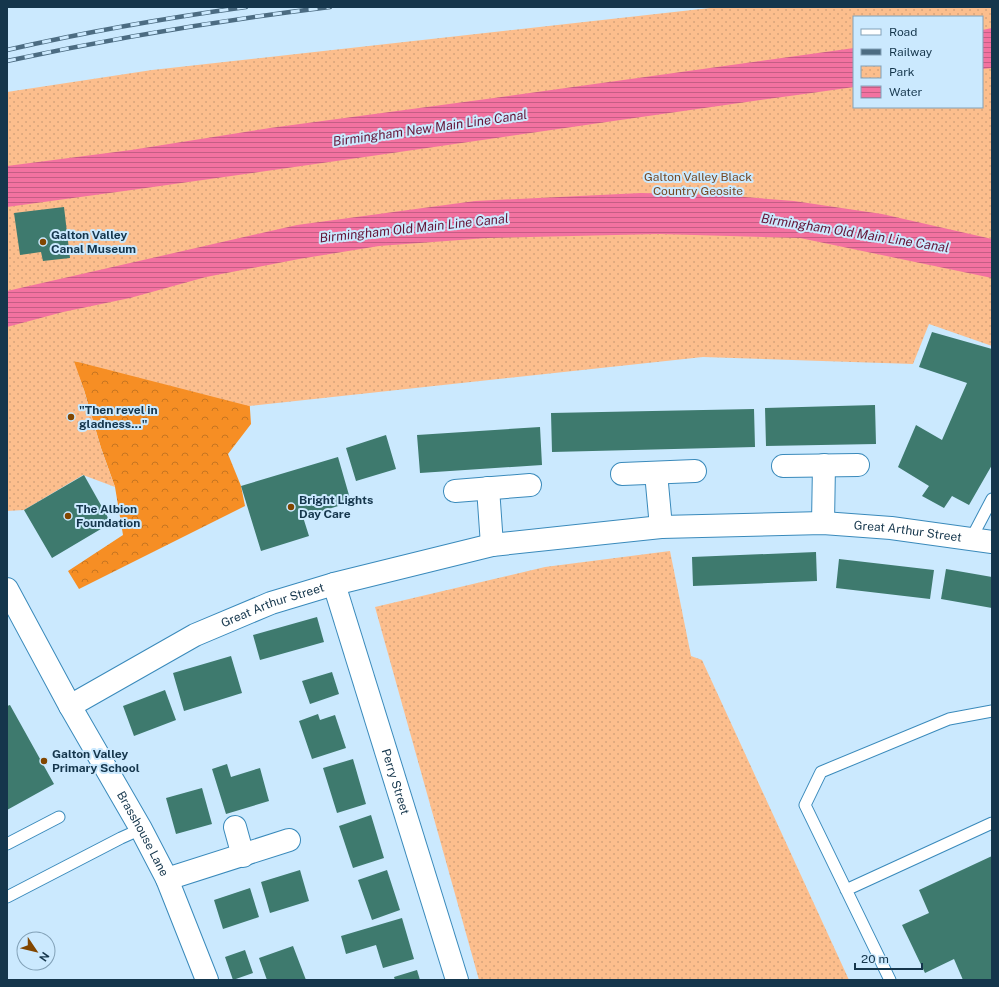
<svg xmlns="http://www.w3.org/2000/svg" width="999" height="987" font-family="'Public Sans',sans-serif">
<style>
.forest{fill:url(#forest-crowns)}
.park{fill:url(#park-dots);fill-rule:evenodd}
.water{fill:url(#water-rules)}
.building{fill:#3e7a6e}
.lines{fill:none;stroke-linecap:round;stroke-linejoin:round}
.service-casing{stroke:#3a8abb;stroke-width:13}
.minor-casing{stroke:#3a8abb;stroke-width:24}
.tertiary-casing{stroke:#3a8abb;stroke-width:24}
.service{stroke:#fff;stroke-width:11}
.minor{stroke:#fff;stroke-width:22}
.tertiary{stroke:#fff;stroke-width:22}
.rail-casing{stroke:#4c6c82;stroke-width:4.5}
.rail{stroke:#cbe9fe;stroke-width:3;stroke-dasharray:9;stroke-linecap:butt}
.poi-dot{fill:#824600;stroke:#cbe9fe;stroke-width:1.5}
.labels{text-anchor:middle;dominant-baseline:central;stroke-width:4;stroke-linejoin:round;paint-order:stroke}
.park-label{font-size:12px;fill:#744924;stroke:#cbe9fe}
.poi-label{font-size:12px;font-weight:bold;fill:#15364c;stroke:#cbe9fe;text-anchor:start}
.street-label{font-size:12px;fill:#15364c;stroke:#cbe9fe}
.water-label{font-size:13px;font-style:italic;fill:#651537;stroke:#cbe9fe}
</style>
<defs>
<pattern id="forest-crowns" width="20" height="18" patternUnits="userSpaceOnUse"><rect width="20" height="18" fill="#f68e24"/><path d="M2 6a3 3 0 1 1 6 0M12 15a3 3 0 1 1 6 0" fill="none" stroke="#c67521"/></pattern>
<pattern id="park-dots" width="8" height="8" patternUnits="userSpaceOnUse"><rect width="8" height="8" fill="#fcbe8d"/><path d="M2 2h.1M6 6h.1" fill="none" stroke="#d7a47b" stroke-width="1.8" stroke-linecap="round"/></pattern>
<pattern id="water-rules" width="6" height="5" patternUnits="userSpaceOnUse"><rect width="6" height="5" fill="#f372a0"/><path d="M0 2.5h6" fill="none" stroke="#c45e85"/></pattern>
</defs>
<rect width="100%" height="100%" fill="#cbe9fe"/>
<path class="forest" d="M 73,361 L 248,380 L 251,424 L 228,454 L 241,486 L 245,506 L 79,589 L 68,571 L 123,535 L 115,487 L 101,448 L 84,390 Z"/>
<path class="park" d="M 719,7 L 992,7 L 992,346 L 929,324 L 913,364 L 703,357 L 249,406 L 74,361 L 84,390 L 101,448 L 115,487 L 83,475 L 24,510 L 7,511 L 7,92 L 152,70 ZM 854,17 L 982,17 L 982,107 L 854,107 Z
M 670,551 L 691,656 L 702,660 L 849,980 L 479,980 L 375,607 L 545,567 Z"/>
<path class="water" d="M 992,28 L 992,68 L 982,69 L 982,30 Z
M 854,48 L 854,87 C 572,126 290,169 7,207 L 7,166 L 131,150 L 270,128 L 494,98 Z
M 641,193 L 719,195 L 794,201 L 882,214 L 992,239 L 992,278 L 800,238 L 659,234 L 487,238 L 379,246 L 299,259 L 206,277 L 130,298 L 63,312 L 7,327 L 7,291 L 297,225 L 475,201 Z"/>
<path class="building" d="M 64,207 L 70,258 L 43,261 L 41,252 L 20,255 L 14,213 Z
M 932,332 L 992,349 L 992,465 L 969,505 L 952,496 L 944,508 L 922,496 L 929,486 L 898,467 L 916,425 L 942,440 L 967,383 L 919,367 Z
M 875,405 L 876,444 L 766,446 L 765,408 Z
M 754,409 L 755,447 L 552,452 L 551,413 Z
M 540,427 L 542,465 L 420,473 L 417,435 Z
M 386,435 L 396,469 L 356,481 L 346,448 Z
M 338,457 L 351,502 L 303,517 L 309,536 L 261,551 L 241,486 Z
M 84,475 L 111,523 L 52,558 L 24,510 Z
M 816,552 L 817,581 L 693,586 L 692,557 Z
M 839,559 L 934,570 L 930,599 L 836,588 Z
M 946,569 L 992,577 L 992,608 L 941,599 Z
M 317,617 L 324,642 L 260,660 L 253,635 Z
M 231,656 L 242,693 L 184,711 L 173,673 Z
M 332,672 L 339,694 L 310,704 L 302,681 Z
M 165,690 L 176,720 L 134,736 L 123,706 Z
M 10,705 L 54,784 L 7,810 L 7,706 Z
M 318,714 L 320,720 L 335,715 L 346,748 L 312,759 L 299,721 Z
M 353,759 L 366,804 L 337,813 L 323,768 Z
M 227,764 L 231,777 L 260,768 L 269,801 L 226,814 L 212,769 Z
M 202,788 L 212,824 L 176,834 L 166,798 Z
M 371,815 L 384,858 L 353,868 L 339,826 Z
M 992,856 L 992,980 L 963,980 L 954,959 L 925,973 L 902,925 L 929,913 L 919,890 Z
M 300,870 L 309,901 L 270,913 L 261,882 Z
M 387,870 L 400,910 L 372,920 L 358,880 Z
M 250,888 L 259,917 L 223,929 L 214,900 Z
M 402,918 L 414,959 L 383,968 L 376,945 L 346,954 L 341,936 Z
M 293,946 L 306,980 L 267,980 L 259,958 Z
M 245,950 L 253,973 L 233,980 L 225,957 Z
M 417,970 L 420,980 L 395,980 L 394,977 Z"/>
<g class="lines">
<g class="service-casing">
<path id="service" d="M 971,539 L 992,499
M 7,844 L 59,817
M 846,890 L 992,823
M 7,897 L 121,838 L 141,829
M 890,980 L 805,805 L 821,772 L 949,719 L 992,711"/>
</g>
<g class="minor-casing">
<g id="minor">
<path d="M 783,466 L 858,465"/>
<path d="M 656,473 L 661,527"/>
<path d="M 622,474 L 695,471"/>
<path d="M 488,488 L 492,545"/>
<path d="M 455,491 L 530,485"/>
<path d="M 823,523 L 824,465"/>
<path id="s1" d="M 334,584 L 457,980"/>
<path id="s2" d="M 70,706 L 195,635 L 271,603 L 334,584 L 492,545 L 661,527 L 823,523 L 891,528 L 992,542"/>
<path d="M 235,827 L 243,856"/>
<path d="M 167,879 L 289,840"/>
</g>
</g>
<g class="tertiary-casing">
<g id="tertiary">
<path id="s3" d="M 7,589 L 70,706 L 141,829 L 167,879 L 207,980"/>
</g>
</g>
<use href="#service" class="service"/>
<use href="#minor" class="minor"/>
<use href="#tertiary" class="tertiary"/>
<g class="rail-casing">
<path id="rail" d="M 7,50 C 86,32 166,18 246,7
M 7,61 C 114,38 222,20 330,7"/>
</g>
<use href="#rail" class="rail"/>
</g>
<g class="poi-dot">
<circle cx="43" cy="242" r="4"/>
<circle cx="71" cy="417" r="4"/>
<circle cx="291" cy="507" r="4"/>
<circle cx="68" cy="516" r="4"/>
<circle cx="44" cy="761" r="4"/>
</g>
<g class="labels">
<g class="park-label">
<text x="698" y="177">Galton Valley Black<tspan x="698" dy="14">Country Geosite</tspan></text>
</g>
<g class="poi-label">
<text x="51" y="235">Galton Valley<tspan x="51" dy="14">Canal Museum</tspan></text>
<text x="79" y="410">"Then revel in<tspan x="79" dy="14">gladness..."</tspan></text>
<text x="299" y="500">Bright Lights<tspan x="299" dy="14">Day Care</tspan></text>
<text x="76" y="509">The Albion<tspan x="76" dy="14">Foundation</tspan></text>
<text x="52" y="754">Galton Valley<tspan x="52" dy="14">Primary School</tspan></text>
</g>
<g class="street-label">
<text stroke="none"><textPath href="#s2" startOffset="872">Great Arthur Street</textPath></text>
<text stroke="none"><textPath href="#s2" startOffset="227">Great Arthur Street</textPath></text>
<text stroke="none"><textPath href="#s1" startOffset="207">Perry Street</textPath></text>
<text stroke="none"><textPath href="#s3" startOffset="280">Brasshouse Lane</textPath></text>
</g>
<g class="water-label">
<text transform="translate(430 128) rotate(-8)">Birmingham New Main Line Canal</text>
<text transform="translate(414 228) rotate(-6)">Birmingham Old Main Line Canal</text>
<text transform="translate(855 233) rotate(9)">Birmingham Old Main Line Canal</text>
</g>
</g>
<rect width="999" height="987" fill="none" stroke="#15364c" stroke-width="16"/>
<rect x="853" y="16" width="130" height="92" fill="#cbe9fe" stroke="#82a1b7"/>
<rect x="861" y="29" width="20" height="6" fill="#ffffff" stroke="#82a1b7"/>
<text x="889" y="36" font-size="12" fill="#15364c">Road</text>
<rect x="861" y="49" width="20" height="6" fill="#4c6c82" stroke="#82a1b7"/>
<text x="889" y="56" font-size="12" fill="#15364c">Railway</text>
<rect x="861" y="66" width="20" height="12" fill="url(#park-dots)" stroke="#82a1b7"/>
<text x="889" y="76" font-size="12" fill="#15364c">Park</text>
<rect x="861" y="86" width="20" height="12" fill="url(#water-rules)" stroke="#82a1b7"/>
<text x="889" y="96" font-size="12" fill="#15364c">Water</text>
<g transform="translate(36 951) rotate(125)"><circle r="19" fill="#cbe9fe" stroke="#82a1b7"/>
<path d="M0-3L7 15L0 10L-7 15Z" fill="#824600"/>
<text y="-6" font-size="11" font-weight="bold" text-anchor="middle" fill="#15364c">N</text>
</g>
<path d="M855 963v6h67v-6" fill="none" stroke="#15364c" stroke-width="2"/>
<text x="861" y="963" font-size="12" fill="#15364c" stroke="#cbe9fe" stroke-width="3" paint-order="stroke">20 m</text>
</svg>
